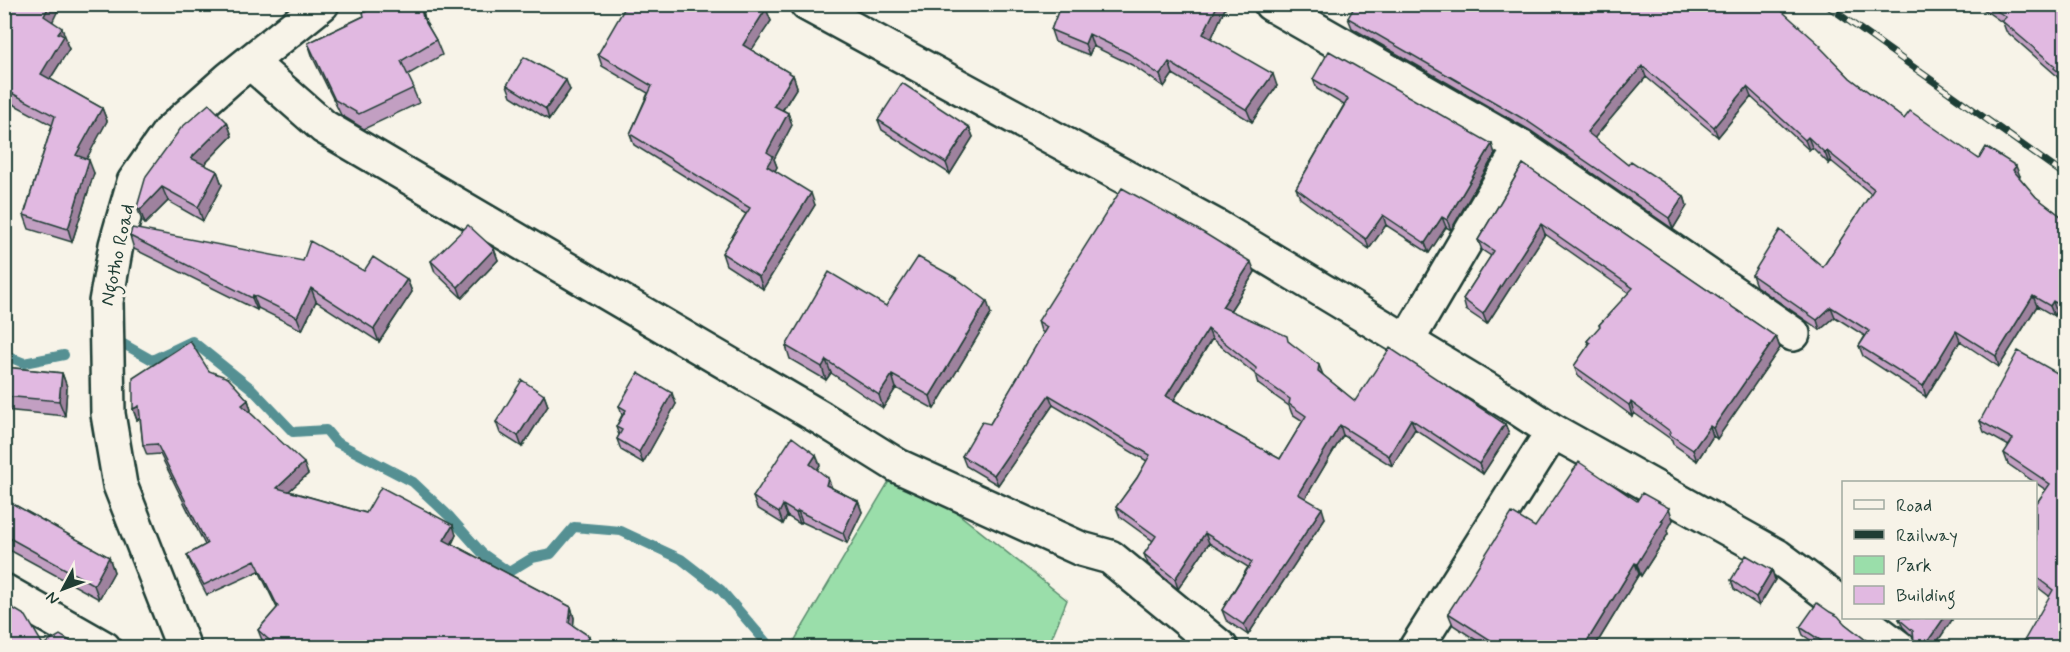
<svg xmlns="http://www.w3.org/2000/svg" width="2070" height="652" font-family="Mynerve,sans-serif">
<style>
.green{fill:#9adeaa;stroke:#5c8e6f;stroke-width:1.5}
.lines{fill:none;stroke-linecap:round;stroke-linejoin:round}
.stream{stroke:#549093;stroke-width:10}
.minor-casing{stroke:#1f3d34;stroke-width:38}
.minor{stroke:#f7f3e8;stroke-width:33}
.rail-casing{stroke:#1f3d34;stroke-width:7}
.rail{stroke:#f7f3e8;stroke-width:4.5;stroke-dasharray:14;stroke-linecap:butt}
.wall{fill:#c29fc2;stroke:#1f3d34;stroke-width:1.5;fill-rule:evenodd}
.shaded-wall{fill:#9e829e;stroke:#1f3d34;stroke-width:1.5}
.building{fill:#e1b9e1;stroke:#1f3d34;stroke-width:1.5;fill-rule:evenodd}
.labels{text-anchor:middle;dominant-baseline:central;stroke-width:6;stroke-linejoin:round;paint-order:stroke}
.street-label{font-size:20px;fill:#1f3d34;stroke:#f7f3e8}
</style>
<rect width="100%" height="100%" fill="#f7f3e8"/>
<filter id="ink" filterUnits="userSpaceOnUse"><feTurbulence type="fractalNoise" baseFrequency=".0167" numOctaves="2"/><feDisplacementMap in="SourceGraphic" scale="12" xChannelSelector="R" yChannelSelector="G"/><feConvolveMatrix kernelMatrix="1 2 1 2 8 2 1 2 1" color-interpolation-filters="sRGB"/></filter>
<g filter="url(#ink)">
<path class="green" d="M 898,466 L 1067,600 L 1048,647 L 790,648 Z"/>
<g class="lines">
<path class="stream" d="M 120,342 L 152,360 L 192,341 L 252,389 L 293,432 L 326,430 L 336,442 L 413,482 L 450,517 L 482,553 L 509,572 L 532,558 L 551,554 L 574,527 L 621,531 L 681,559 L 721,590 L 771,648
M 4,355 L 24,363 L 64,355"/>
<g class="minor-casing">
<path id="minor" d="M 807,4 L 1217,227 L 1516,407 L 1553,431 L 1777,556 L 1844,606
M 1271,4 L 1521,147 L 1793,334
M 250,62 L 324,127 L 821,418 L 898,466 L 1081,549 L 1110,557 L 1221,648
M 1407,341 L 1521,147
M 4,591 L 104,648
M 1859,618 L 1899,648
M 184,648 L 120,485 L 108,414 L 106,302 L 116,245 L 134,182 L 169,132 L 230,78 L 322,4
M 1416,648 L 1553,431"/>
</g>
<use href="#minor" class="minor"/>
<g class="rail-casing">
<path id="rail" d="M 1825,4 L 2066,176"/>
</g>
<use href="#rail" class="rail"/>
</g>
<path class="wall" d="M 4,4 L 53,22 L 67,41 L 66,42 L 69,49 L 50,79 L 102,108 L 107,121 L 86,159 L 94,173 L 72,242 L 29,229 L 24,215 L 52,125 L 4,99 Z
M 381,4 L 421,4 L 426,23 L 436,40 L 442,55 L 407,75 L 419,103 L 364,129 L 341,115 L 313,58 L 308,43 L 364,16 Z
M 1061,4 L 1227,4 L 1211,39 L 1277,86 L 1252,122 L 1173,74 L 1164,87 L 1132,65 L 1093,46 L 1089,55 L 1055,42 L 1051,30 Z
M 1976,4 L 2066,4 L 2066,85 L 2058,78 L 2056,75 L 2006,31 L 2003,23 Z
M 1385,7 L 1822,50 L 1850,78 L 1904,119 L 1979,159 L 2020,176 L 2019,177 L 2036,197 L 2066,220 L 2066,317 L 2056,311 L 2054,316 L 2037,306 L 1999,367 L 1960,341 L 1926,397 L 1863,356 L 1859,346 L 1865,336 L 1835,317 L 1820,330 L 1756,286 L 1752,275 L 1823,267 L 1871,194 L 1831,161 L 1829,164 L 1812,147 L 1809,150 L 1751,97 L 1718,137 L 1646,77 L 1594,138 L 1628,165 L 1684,196 L 1687,206 L 1673,229 L 1531,131 L 1352,28 L 1348,18 Z
M 766,9 L 771,21 L 751,50 L 793,75 L 797,87 L 783,110 L 788,113 L 792,125 L 774,159 L 777,167 L 775,171 L 815,205 L 763,289 L 726,265 L 722,253 L 746,214 L 634,145 L 630,134 L 648,93 L 602,66 L 598,54 Z
M 1313,79 L 1495,154 L 1451,230 L 1446,227 L 1429,253 L 1386,225 L 1369,249 L 1300,198 L 1296,188 L 1344,105 L 1317,89 Z
M 507,85 L 570,90 L 549,120 L 511,96 Z
M 878,120 L 969,127 L 973,137 L 950,174 L 882,130 Z
M 227,122 L 232,136 L 204,165 L 217,171 L 222,185 L 203,221 L 168,201 L 145,224 L 142,221 L 137,207 Z
M 1523,164 L 1776,337 L 1780,348 L 1717,439 L 1713,436 L 1697,461 L 1673,444 L 1672,440 L 1634,413 L 1632,416 L 1578,376 L 1574,366 L 1589,345 L 1587,341 L 1600,327 L 1599,325 L 1629,293 L 1545,234 L 1487,324 L 1466,310 L 1463,299 L 1491,256 L 1482,250 L 1478,240 Z
M 130,236 L 364,271 L 407,279 L 412,292 L 379,342 L 316,301 L 302,330 L 258,308 L 257,310 L 134,249 Z
M 494,249 L 498,260 L 462,298 L 435,272 L 431,261 Z
M 1255,272 L 1230,311 L 1289,342 L 1323,375 L 1355,401 L 1505,424 L 1509,434 L 1483,474 L 1415,429 L 1392,466 L 1343,435 L 1305,498 L 1325,518 L 1248,635 L 1226,620 L 1222,610 L 1248,567 L 1209,543 L 1178,589 L 1148,564 L 1144,554 L 1153,541 L 1120,517 L 1116,507 L 1137,478 L 1147,461 L 1053,405 L 998,485 L 966,466 L 962,456 L 990,424 L 1044,333 L 1041,331 L 1038,321 ZM 1212,339 L 1255,374 L 1258,384 L 1289,406 L 1292,414 L 1303,421 L 1280,459 L 1174,400 Z
M 886,306 L 991,314 L 934,409 L 896,388 L 883,408 L 831,373 L 826,380 L 790,359 L 786,346 Z
M 4,367 L 62,373 L 67,387 L 65,416 L 4,410 Z
M 209,371 L 248,400 L 251,410 L 249,412 L 308,474 L 289,491 L 366,513 L 456,535 L 452,544 L 571,607 L 574,618 L 573,626 L 589,636 L 592,648 L 270,648 L 262,640 L 258,630 L 277,608 L 259,571 L 207,595 L 191,565 L 187,555 L 205,545 L 160,454 L 147,455 L 143,445 L 140,418 L 137,420 L 133,409 Z
M 2066,378 L 2066,648 L 2049,596 L 2036,586 L 2036,504 L 2046,490 L 2008,464 L 2004,453 L 2009,446 L 1984,432 L 1980,421 Z
M 544,395 L 548,406 L 522,447 L 500,433 L 496,422 Z
M 676,404 L 643,463 L 621,450 L 617,439 L 619,435 L 616,427 L 622,415 L 619,406 Z
M 820,465 L 817,469 L 832,488 L 858,501 L 862,512 L 847,543 L 802,522 L 800,524 L 787,516 L 783,524 L 757,508 L 753,497 Z
M 4,499 L 109,557 L 114,572 L 99,599 L 4,547 Z
M 1673,520 L 1667,531 L 1668,534 L 1641,576 L 1639,574 L 1594,648 L 1488,648 L 1453,625 L 1448,613 L 1535,527 Z
M 1772,570 L 1775,580 L 1759,606 L 1734,589 L 1731,580 Z
M 1899,619 L 1952,620 L 1933,648 L 1912,648 L 1914,641 L 1914,638 L 1903,627 Z
M 1845,624 L 1876,648 L 1822,648 L 1803,635 L 1800,627 Z"/>
<path class="shaded-wall" d="M 50,4 L 61,4 L 49,29 L 44,16 Z
M 420,4 L 421,4 L 423,11 L 428,33 L 423,18 Z
M 1218,4 L 1227,4 L 1208,46 L 1203,34 Z
M 766,9 L 771,21 L 747,57 L 743,45 Z
M 62,28 L 67,41 L 66,42 L 69,49 L 45,87 L 41,74 L 58,33 Z
M 1089,34 L 1093,46 L 1089,55 L 1085,44 Z
M 1169,62 L 1173,74 L 1164,87 L 1160,75 Z
M 1642,66 L 1646,77 L 1591,142 L 1587,132 Z
M 1273,74 L 1277,86 L 1252,122 L 1247,110 Z
M 793,75 L 797,87 L 778,117 L 774,106 Z
M 566,80 L 570,90 L 549,120 L 546,109 Z
M 1747,87 L 1751,97 L 1718,137 L 1714,127 Z
M 102,108 L 107,121 L 81,169 L 76,155 Z
M 788,113 L 792,125 L 774,159 L 777,167 L 771,178 L 767,166 L 767,152 Z
M 227,122 L 232,136 L 197,172 L 191,158 Z
M 969,127 L 973,137 L 950,174 L 946,163 Z
M 1808,137 L 1812,147 L 1809,150 L 1805,140 Z
M 1492,144 L 1495,154 L 1451,230 L 1447,220 Z
M 1827,151 L 1831,161 L 1829,164 L 1825,153 Z
M 89,160 L 94,173 L 72,242 L 68,229 Z
M 2016,166 L 2020,176 L 2017,181 L 2013,170 Z
M 217,171 L 222,185 L 203,221 L 198,207 Z
M 162,187 L 168,201 L 145,224 L 140,210 Z
M 811,193 L 815,205 L 763,289 L 759,277 Z
M 1684,196 L 1687,206 L 1673,229 L 1669,218 Z
M 1383,215 L 1386,225 L 1369,249 L 1366,239 Z
M 1442,217 L 1446,227 L 1429,253 L 1425,243 Z
M 1541,224 L 1545,234 L 1487,324 L 1483,314 Z
M 494,249 L 498,260 L 462,298 L 458,287 Z
M 1251,262 L 1255,272 L 1226,317 L 1222,307 Z
M 407,279 L 412,292 L 379,342 L 374,329 Z
M 311,288 L 316,301 L 302,330 L 297,317 Z
M 253,295 L 258,308 L 257,310 L 252,298 Z
M 2033,296 L 2037,306 L 1999,367 L 1996,356 Z
M 987,301 L 991,314 L 934,409 L 930,396 Z
M 2053,301 L 2056,311 L 2054,316 L 2050,306 Z
M 1831,307 L 1835,317 L 1820,330 L 1817,320 Z
M 1208,329 L 1212,339 L 1170,406 L 1166,396 Z
M 1956,331 L 1960,341 L 1926,397 L 1923,386 Z
M 1776,337 L 1780,348 L 1717,439 L 1713,428 Z
M 826,360 L 831,373 L 826,380 L 822,367 Z
M 1319,365 L 1323,375 L 1318,371 Z
M 62,373 L 67,387 L 65,416 L 59,401 Z
M 892,375 L 896,388 L 883,408 L 879,395 Z
M 672,393 L 676,404 L 643,463 L 639,452 Z
M 544,395 L 548,406 L 522,447 L 518,436 Z
M 1049,395 L 1053,405 L 998,485 L 994,475 Z
M 248,400 L 251,410 L 245,415 L 242,405 Z
M 1631,402 L 1634,413 L 1632,416 L 1629,405 Z
M 139,406 L 143,416 L 137,420 L 133,409 Z
M 1411,419 L 1415,429 L 1392,466 L 1389,456 Z
M 1505,424 L 1509,434 L 1483,474 L 1479,464 Z
M 1340,425 L 1343,435 L 1302,504 L 1298,494 Z
M 1710,426 L 1713,436 L 1697,461 L 1693,450 Z
M 816,455 L 820,465 L 814,475 L 810,464 Z
M 304,463 L 308,474 L 281,498 L 277,488 Z
M 828,478 L 832,488 L 826,485 Z
M 858,501 L 862,512 L 847,543 L 843,533 Z
M 783,505 L 787,516 L 783,524 L 779,513 Z
M 1322,508 L 1325,518 L 1248,635 L 1244,625 Z
M 1669,508 L 1673,520 L 1667,531 L 1668,534 L 1641,576 L 1637,564 Z
M 798,511 L 802,522 L 800,524 L 796,513 Z
M 453,525 L 456,535 L 448,550 L 444,540 Z
M 1205,533 L 1209,543 L 1178,589 L 1175,579 Z
M 109,557 L 114,572 L 99,599 L 94,585 Z
M 1635,563 L 1639,574 L 1594,648 L 1583,648 Z
M 1772,570 L 1775,580 L 1759,606 L 1756,597 Z
M 571,607 L 574,618 L 573,633 L 569,623 Z
M 1944,618 L 1951,618 L 1952,620 L 1933,648 L 1923,648 Z
M 589,636 L 592,647 L 592,648 L 583,648 Z"/>
<path class="building" d="M 4,4 L 50,4 L 44,16 L 62,28 L 58,33 L 64,36 L 41,74 L 102,108 L 76,155 L 89,160 L 68,229 L 24,215 L 55,116 L 4,89 Z
M 381,4 L 420,4 L 423,18 L 436,40 L 401,61 L 414,88 L 359,114 L 335,100 L 308,43 L 364,16 L 363,13 Z
M 627,4 L 759,4 L 766,9 L 743,45 L 793,75 L 774,106 L 788,113 L 767,152 L 773,156 L 767,166 L 811,193 L 759,277 L 722,253 L 750,208 L 630,134 L 652,86 L 598,54 Z
M 1061,4 L 1218,4 L 1203,34 L 1273,74 L 1247,110 L 1169,62 L 1160,75 L 1128,53 L 1089,34 L 1085,44 L 1051,30 Z
M 1356,4 L 1381,4 L 1385,7 L 1386,4 L 1389,4 L 1393,7 L 1394,4 L 1774,4 L 1821,46 L 1820,47 L 1850,78 L 1904,119 L 1910,111 L 1979,159 L 1986,147 L 2016,166 L 2013,170 L 2036,197 L 2066,220 L 2066,309 L 2053,301 L 2050,306 L 2033,296 L 1996,356 L 1956,331 L 1923,386 L 1859,346 L 1869,331 L 1831,307 L 1817,320 L 1752,275 L 1780,230 L 1823,267 L 1874,189 L 1827,151 L 1825,153 L 1808,137 L 1805,140 L 1747,87 L 1714,127 L 1642,66 L 1587,132 L 1628,165 L 1631,161 L 1684,196 L 1669,218 L 1527,121 L 1348,18 Z
M 1987,4 L 2066,4 L 2066,78 L 2054,68 L 2055,66 L 2002,21 L 2006,17 Z
M 1329,51 L 1492,144 L 1447,220 L 1442,217 L 1425,243 L 1383,215 L 1366,239 L 1296,188 L 1348,99 L 1313,79 Z
M 524,57 L 566,80 L 546,109 L 507,85 Z
M 902,83 L 969,127 L 946,163 L 878,120 Z
M 209,104 L 227,122 L 191,158 L 217,171 L 198,207 L 162,187 L 140,210 L 137,207 L 146,176 L 181,128 Z
M 1523,164 L 1776,337 L 1713,428 L 1710,426 L 1693,450 L 1669,434 L 1671,432 L 1631,402 L 1629,405 L 1574,366 L 1590,343 L 1587,341 L 1600,326 L 1599,325 L 1633,288 L 1541,224 L 1483,314 L 1463,299 L 1494,251 L 1478,240 Z
M 1122,188 L 1204,233 L 1251,262 L 1222,307 L 1287,336 L 1288,341 L 1319,365 L 1318,371 L 1355,401 L 1390,348 L 1505,424 L 1479,464 L 1411,419 L 1389,456 L 1340,425 L 1298,494 L 1322,508 L 1244,625 L 1222,610 L 1252,562 L 1205,533 L 1175,579 L 1144,554 L 1156,536 L 1116,507 L 1137,478 L 1150,455 L 1049,395 L 994,475 L 962,456 L 982,422 L 990,424 L 1047,327 L 1038,321 ZM 1208,329 L 1256,368 L 1255,374 L 1290,399 L 1289,404 L 1306,416 L 1280,459 L 1166,396 Z
M 468,225 L 494,249 L 458,287 L 431,261 Z
M 132,228 L 303,261 L 310,241 L 364,271 L 373,257 L 407,279 L 374,329 L 311,288 L 297,317 L 253,295 L 252,298 L 130,236 Z
M 918,257 L 956,278 L 987,301 L 930,396 L 892,375 L 879,395 L 826,360 L 822,367 L 786,346 L 829,272 L 886,306 Z
M 190,341 L 209,371 L 228,378 L 248,400 L 242,405 L 304,463 L 277,488 L 366,513 L 381,487 L 453,525 L 444,540 L 571,607 L 569,623 L 589,636 L 583,648 L 537,648 L 533,645 L 533,648 L 278,648 L 258,630 L 278,607 L 255,560 L 204,585 L 187,555 L 207,544 L 157,444 L 143,445 L 139,406 L 133,409 L 133,378 Z
M 2018,351 L 2066,378 L 2066,648 L 2020,648 L 2053,590 L 2036,577 L 2036,504 L 2050,484 L 2004,453 L 2013,439 L 1980,421 Z
M 4,367 L 62,373 L 59,401 L 4,396 Z
M 638,373 L 672,393 L 639,452 L 617,439 L 622,430 L 616,427 L 626,410 L 619,406 Z
M 522,380 L 544,395 L 518,436 L 496,422 Z
M 792,437 L 816,455 L 810,464 L 828,478 L 826,485 L 858,501 L 843,533 L 798,511 L 796,513 L 783,505 L 779,513 L 753,497 Z
M 1579,462 L 1637,501 L 1642,493 L 1669,508 L 1661,521 L 1663,522 L 1637,564 L 1635,563 L 1583,648 L 1503,648 L 1448,613 L 1512,513 L 1535,527 Z
M 4,499 L 109,557 L 94,585 L 4,535 Z
M 1746,555 L 1772,570 L 1756,597 L 1731,580 Z
M 4,603 L 26,616 L 43,645 L 60,635 L 82,648 L 4,648 Z
M 1817,603 L 1830,612 L 1838,616 L 1845,624 L 1876,648 L 1832,648 L 1800,627 Z
M 1900,618 L 1944,618 L 1923,648 L 1912,648 L 1914,641 L 1913,631 L 1899,619 Z"/>
</g>
<g class="labels">
<g class="street-label">
<text transform="translate(118 255) rotate(-78)">Ngotho Road</text>
</g>
</g>
<rect width="2070" height="652" fill="none" stroke="#f7f3e8" stroke-width="24"/>
<rect x="12" y="12" width="2046" height="628" fill="none" stroke="#1f3d34" stroke-width="2" filter="url(#ink)"/>
<rect x="1842" y="481" width="195" height="138" fill="#f7f3e8" stroke="#a1aaa0" stroke-width="1.5"/>
<rect x="1854" y="500" width="30" height="9" fill="#f7f3e8" stroke="#a1aaa0" stroke-width="1.5"/>
<text x="1896" y="511" font-size="18" fill="#1f3d34">Road</text>
<rect x="1854" y="530" width="30" height="9" fill="#1f3d34" stroke="#a1aaa0" stroke-width="1.5"/>
<text x="1896" y="541" font-size="18" fill="#1f3d34">Railway</text>
<rect x="1854" y="556" width="30" height="18" fill="#9adeaa" stroke="#a1aaa0" stroke-width="1.5"/>
<text x="1896" y="571" font-size="18" fill="#1f3d34">Park</text>
<rect x="1854" y="586" width="30" height="18" fill="#e1b9e1" stroke="#a1aaa0" stroke-width="1.5"/>
<text x="1896" y="601" font-size="18" fill="#1f3d34">Building</text>
<g transform="translate(63 589) rotate(229)" stroke="#f7f3e8" stroke-width="4.5" paint-order="stroke">
<path d="M0-4.5L10 22L0 15L-10 22Z" fill="#1f3d34"/>
<text y="-9" font-size="16" font-weight="bold" text-anchor="middle" fill="#1f3d34">N</text>
</g>
</svg>
